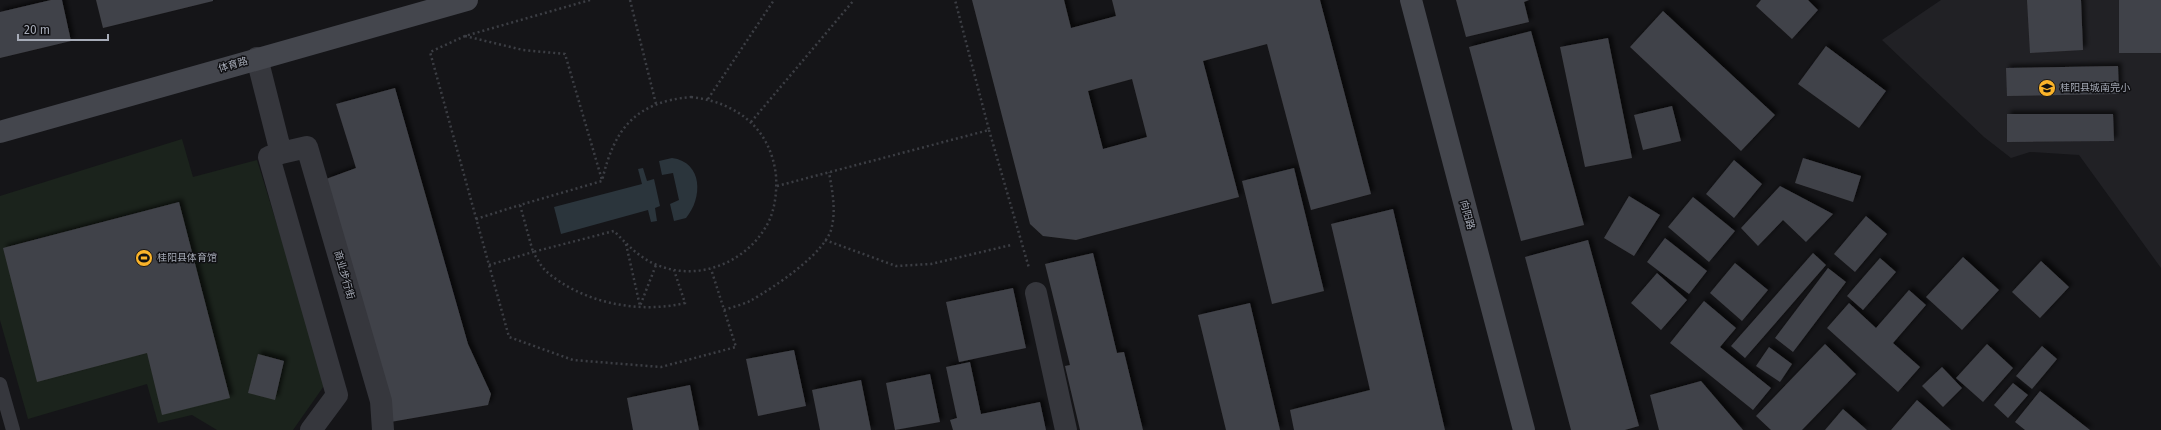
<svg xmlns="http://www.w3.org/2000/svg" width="2161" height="430" font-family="'Fira Sans','Noto Sans SC',sans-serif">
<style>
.built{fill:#212125}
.green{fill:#1b231c}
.water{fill:#2b353c}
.building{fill:#414248;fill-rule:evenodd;filter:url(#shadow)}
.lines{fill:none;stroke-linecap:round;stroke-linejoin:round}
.path{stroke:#3c3e44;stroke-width:2.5;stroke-dasharray:2 3;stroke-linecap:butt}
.lane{stroke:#36373d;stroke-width:14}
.street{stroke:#36373d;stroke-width:22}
.secondary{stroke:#44464d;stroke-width:22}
.labels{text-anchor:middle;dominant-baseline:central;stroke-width:3;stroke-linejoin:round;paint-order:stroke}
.street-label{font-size:10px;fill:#a7acb8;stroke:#101013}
.poi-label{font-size:10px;fill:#a7acb8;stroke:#101013;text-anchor:start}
</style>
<defs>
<filter id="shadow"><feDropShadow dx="3.5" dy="-3.5" stdDeviation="2" flood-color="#0009"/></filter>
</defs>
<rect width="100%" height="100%" fill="#151518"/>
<path class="built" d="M 1941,0 L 2161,0 L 2161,268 L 2079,155 L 2030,152 L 2011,158 L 1984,137 L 1882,40 Z"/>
<path class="green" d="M 182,139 L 193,177 L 257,160 L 326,383 L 293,430 L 217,430 L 192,415 L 158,423 L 147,384 L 28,419 L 0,320 L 0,196 Z"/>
<path class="water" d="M 672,158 C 703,162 703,198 686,218 L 674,221 L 670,204 L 679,200 L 673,173 L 662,175 L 659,161 Z
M 643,168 L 647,181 L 654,179 L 660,206 L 655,208 L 657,221 L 651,222 L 648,210 L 561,234 L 554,207 L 642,184 L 638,169 Z"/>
<path class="building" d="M 51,0 L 62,0 L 71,41 L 0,58 L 0,12 Z
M 96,0 L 213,0 L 213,1 L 103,28 Z
M 972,0 L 1064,0 L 1071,28 L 1116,16 L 1112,0 L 1320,0 L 1371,194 L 1311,210 L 1267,44 L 1203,61 L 1239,197 L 1076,240 L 1043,236 L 1030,224 ZM 1132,79 L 1147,137 L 1103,149 L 1088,91 Z
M 1456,0 L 1529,0 L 1524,2 L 1529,22 L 1466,37 Z
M 1761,0 L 1808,0 L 1818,10 L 1792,39 L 1756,6 Z
M 2027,0 L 2081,0 L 2083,50 L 2030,53 Z
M 2119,0 L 2161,0 L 2161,53 L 2119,53 Z
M 1663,11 L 1775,115 L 1741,151 L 1630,47 Z
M 1531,31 L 1584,225 L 1521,241 L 1469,47 Z
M 1608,38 L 1632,158 L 1585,167 L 1560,47 Z
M 1826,46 L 1886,91 L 1859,128 L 1798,84 Z
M 2118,66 L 2119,94 L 2007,96 L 2006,68 Z
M 395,88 L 468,344 L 491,394 L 488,405 L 379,424 L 326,179 L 356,168 L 336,104 Z
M 1672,106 L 1681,141 L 1643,150 L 1634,115 Z
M 2007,114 L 2113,114 L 2114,141 L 2007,142 Z
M 1803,158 L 1861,176 L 1853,202 L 1795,183 Z
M 1734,160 L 1762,184 L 1734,218 L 1706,194 Z
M 1294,168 L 1324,291 L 1272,304 L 1242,181 Z
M 1780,186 L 1833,214 L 1806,242 L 1783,220 L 1758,246 L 1741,228 Z
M 1629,196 L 1660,215 L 1634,256 L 1604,238 Z
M 1693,197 L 1735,231 L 1709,262 L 1668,227 Z
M 179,202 L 230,398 L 162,415 L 147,353 L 37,382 L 3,248 Z
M 1393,209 L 1445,430 L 1294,430 L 1290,410 L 1370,390 L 1331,224 Z
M 1866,216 L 1887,234 L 1855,272 L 1834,254 Z
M 1665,238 L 1707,271 L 1689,294 L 1647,262 Z
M 1588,240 L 1639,426 L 1625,430 L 1571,430 L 1525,257 Z
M 1093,253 L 1117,353 L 1124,352 L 1143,430 L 1080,430 L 1065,366 L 1070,365 L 1045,264 Z
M 1813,253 L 1826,265 L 1745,358 L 1731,346 Z
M 1963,257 L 1999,290 L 1962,330 L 1926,297 Z
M 1880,258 L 1896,272 L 1863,310 L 1847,296 Z
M 2041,261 L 2069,287 L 2040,318 L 2012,292 Z
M 1735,263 L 1768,290 L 1742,321 L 1710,293 Z
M 1828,268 L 1846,282 L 1793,352 L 1775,338 Z
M 1657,273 L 1687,300 L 1661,330 L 1631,303 Z
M 1013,288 L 1026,348 L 959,362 L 946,302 Z
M 1909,290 L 1926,305 L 1893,343 L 1920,367 L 1898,392 L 1827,328 L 1849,303 L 1876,328 Z
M 1704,301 L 1736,328 L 1720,347 L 1771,388 L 1753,410 L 1670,343 Z
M 1250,303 L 1280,430 L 1226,430 L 1198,315 Z
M 1825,344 L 1856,374 L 1802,430 L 1771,430 L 1756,416 Z
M 1987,344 L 2013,368 L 1983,402 L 1956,378 Z
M 2042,346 L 2057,359 L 2032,389 L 2016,376 Z
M 1769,347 L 1792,364 L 1780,382 L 1756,366 Z
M 794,350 L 806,406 L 758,416 L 746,359 Z
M 258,354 L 284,361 L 275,400 L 248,393 Z
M 970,362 L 981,414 L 1040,402 L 1046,430 L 953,430 L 950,420 L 957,418 L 946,367 Z
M 1942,367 L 1962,388 L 1943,407 L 1922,386 Z
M 930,374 L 940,422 L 895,430 L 886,383 Z
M 861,380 L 871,430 L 820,430 L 812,390 Z
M 1701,381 L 1743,430 L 1659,430 L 1650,395 Z
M 2013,383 L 2028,395 L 2008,418 L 1994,405 Z
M 690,385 L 699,430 L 633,430 L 627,398 Z
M 2040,391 L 2090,430 L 2025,430 L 2015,422 Z
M 1917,400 L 1951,430 L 1891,430 Z
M 1843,409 L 1867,430 L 1825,430 Z"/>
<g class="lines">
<path class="path" d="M 590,0 L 465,36 L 430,52 L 509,337 L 573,360 L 661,367 L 736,347 L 711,269
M 630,0 L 656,104
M 465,36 L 523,50 L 565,54 L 602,180
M 691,97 C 736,102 771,128 776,176 C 777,192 775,209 768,223 C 747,263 698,282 657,265 C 639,258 627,244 614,231 L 533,252 L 520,205 L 602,181 C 614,129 635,102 691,97 Z
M 708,99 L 774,0
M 751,122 L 854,0
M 989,130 L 1029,268
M 777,186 L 989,130 L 955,0
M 476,219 L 520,205
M 825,240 L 896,266 L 931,264 L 1011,245
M 626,244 L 640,306 L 656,265
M 489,265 L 533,252 C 537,258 541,267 547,272 C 583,303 639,314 685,303 L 674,270
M 724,310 C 732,307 742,305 750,301 C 773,288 828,252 832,226 C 836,208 832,190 829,172"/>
<path class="lane" d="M 0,384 L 13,430"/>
<path class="street" d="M 257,58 L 281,153 L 269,157 L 337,395 L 311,430
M 281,153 L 307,147 L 381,401 L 383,430
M 1036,293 L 1066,430"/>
<path class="secondary" d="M 1411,0 L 1524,430
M 0,132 L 467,0"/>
</g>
<defs>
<g id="school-disc" transform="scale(0.9)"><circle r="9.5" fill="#fbb42a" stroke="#101013"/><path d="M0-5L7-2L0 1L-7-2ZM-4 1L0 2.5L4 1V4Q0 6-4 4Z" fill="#111"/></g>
<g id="stadium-disc" transform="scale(0.9)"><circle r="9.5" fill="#fbb42a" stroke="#101013"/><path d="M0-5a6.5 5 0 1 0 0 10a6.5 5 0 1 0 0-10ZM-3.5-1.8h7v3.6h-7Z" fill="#111"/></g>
</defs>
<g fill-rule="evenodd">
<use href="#school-disc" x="2047" y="88"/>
<use href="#stadium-disc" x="144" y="258"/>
</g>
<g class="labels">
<g class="street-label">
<text transform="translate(233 65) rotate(-16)">体育路</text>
<text transform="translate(1467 215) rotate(75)">向阳路</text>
<text transform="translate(344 275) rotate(74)">商业步行街</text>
</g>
<g class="poi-label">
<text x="2060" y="88">桂阳县城南完小</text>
<text x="157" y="258">桂阳县体育馆</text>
</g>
</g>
<path d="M18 34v6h90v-6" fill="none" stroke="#a7acb8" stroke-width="2"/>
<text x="24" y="34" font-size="12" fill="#a7acb8" stroke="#101013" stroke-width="3" paint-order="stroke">20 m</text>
</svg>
